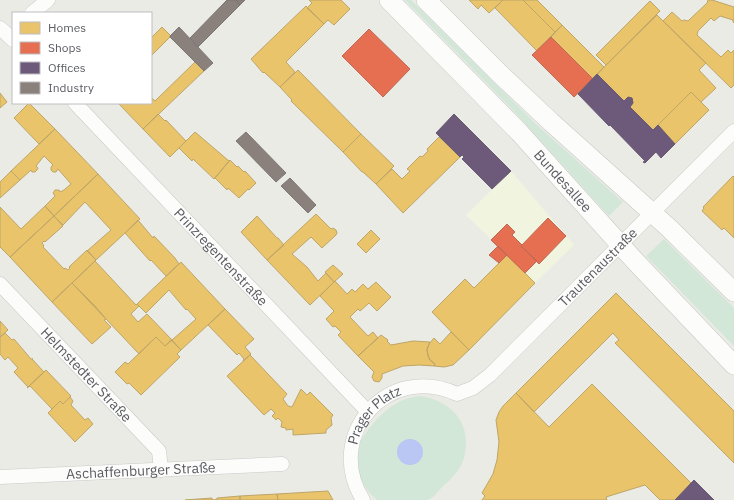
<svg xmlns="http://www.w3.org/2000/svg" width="734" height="500" font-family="'IBM Plex Sans',sans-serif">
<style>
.commercial{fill:#f1f4de}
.green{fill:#d3e7d8}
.water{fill:#bac6f4}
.homes{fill:#e9c46a;stroke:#bea568}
.shops{fill:#e76f51;stroke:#bd6956}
.offices{fill:#6d597a;stroke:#685a73}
.industry{fill:#8a817c;stroke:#7c7674}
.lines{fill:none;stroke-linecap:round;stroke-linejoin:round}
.minor-casing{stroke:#c9c9c9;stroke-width:15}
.secondary-casing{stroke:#c8c8c7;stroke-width:20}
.minor{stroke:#fcfcfb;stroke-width:14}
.secondary{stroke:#fcfcfb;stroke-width:19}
.labels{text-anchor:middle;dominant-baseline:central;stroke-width:4;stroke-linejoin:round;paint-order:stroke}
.street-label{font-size:14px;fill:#5b5c63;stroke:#fff}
</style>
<rect width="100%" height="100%" fill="#eaebe5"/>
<path class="commercial" d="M 511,171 L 574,245 L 535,283 L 466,215 Z"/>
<path class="green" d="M 405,0 L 411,0 L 536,124 L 623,202 L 609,216 L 510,107 Z
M 664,239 L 734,308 L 734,346 L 646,256 Z
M 420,396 C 450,400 471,422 465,453 C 463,467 453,478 443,486 C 439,490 433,499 427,500 C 423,500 418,500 414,500 C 402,500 390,500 377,500 C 361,487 352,465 359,445 C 363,435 370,427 377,419 C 390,406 401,398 420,396 Z"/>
<path class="water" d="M397 452a13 13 0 1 1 26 0a13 13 0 1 1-26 0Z"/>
<path class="homes" d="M 309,0 L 341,0 L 350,9 L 334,25 L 328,20 L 324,24 L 307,8 L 312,3 Z
M 469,0 L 503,0 L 489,13 L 481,5 L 478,9 Z
M 503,0 L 523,0 L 555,32 L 537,51 L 495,8 Z
M 523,0 L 537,0 L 562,25 L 555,32 Z
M 708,0 L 712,0 L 734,7 L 734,23 L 733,22 L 733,20 L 720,16 L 714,21 L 711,18 L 698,31 L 697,35 L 721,57 L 728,50 L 731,53 L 734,50 L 734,85 L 731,88 L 663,21 L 672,12 L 682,21 L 684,20 L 688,21 L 707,3 Z
M 650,1 L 660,11 L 606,65 L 596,55 Z
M 306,6 L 324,24 L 286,62 L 295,72 L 280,87 L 264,72 L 263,73 L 251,59 Z
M 657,15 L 706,63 L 699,70 L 716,88 L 701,102 L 691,92 L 653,130 L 630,107 L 633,103 L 632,98 L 628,97 L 624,101 L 597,74 Z
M 562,25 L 604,67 L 593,79 L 551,37 Z
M 162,27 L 171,36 L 151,56 L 151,38 Z
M 195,62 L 204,71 L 143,129 L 118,103 L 151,103 L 151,97 L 155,101 Z
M 298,70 L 361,134 L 343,152 L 291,101 L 292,100 L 280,87 Z
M 691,92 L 709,110 L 675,144 L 658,125 Z
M 0,93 L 7,102 L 0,108 Z
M 29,103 L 55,129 L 39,144 L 14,118 Z
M 158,114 L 165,121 L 166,120 L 186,141 L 170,157 L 143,129 Z
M 55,129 L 98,174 L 54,216 L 45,206 L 55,196 L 53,193 L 55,190 L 59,190 L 60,192 L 64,190 L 71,184 L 58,169 L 56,172 L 53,172 L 51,170 L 51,167 L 53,165 L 44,156 L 36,166 L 38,168 L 37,170 L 35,172 L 32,172 L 31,170 L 20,180 L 11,171 Z
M 195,132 L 229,161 L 214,179 L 193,159 L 192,161 L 179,148 Z
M 361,134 L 394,166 L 376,184 L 363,172 L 362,172 L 343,152 Z
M 439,137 L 460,157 L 403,213 L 376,184 L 392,169 L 402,179 L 410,171 L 407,169 L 420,156 L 422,157 L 428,151 L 427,149 Z
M 230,160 L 237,167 L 238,166 L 244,172 L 245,171 L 256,183 L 249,190 L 248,189 L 239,198 L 228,188 L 227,190 L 215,178 Z
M 11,171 L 20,180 L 0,198 L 0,182 Z
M 98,174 L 140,219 L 96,260 L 87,251 L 111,230 L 85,202 L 63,225 L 54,216 Z
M 733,176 L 734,177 L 734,238 L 724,228 L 722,230 L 702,211 L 704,208 L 703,207 Z
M 45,206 L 54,216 L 10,257 L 0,247 L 0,207 L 21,229 Z
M 316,214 L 331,229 L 333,228 L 336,230 L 337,233 L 336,235 L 322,248 L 311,237 L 292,254 L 307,267 L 318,281 L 326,273 L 334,282 L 310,305 L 267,260 Z
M 54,216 L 63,226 L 45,242 L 44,241 L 42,243 L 44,246 L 43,247 L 64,269 L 65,268 L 68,270 L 70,268 L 69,267 L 87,250 L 96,260 L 52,302 L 10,257 Z
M 257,216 L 277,238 L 278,238 L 284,245 L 267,260 L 241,232 Z
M 138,220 L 153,238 L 154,236 L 175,258 L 179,264 L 166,276 L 151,260 L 150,261 L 125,233 Z
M 371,230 L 380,239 L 366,253 L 357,244 Z
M 507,255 L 535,283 L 469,350 L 432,312 L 465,279 L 474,288 Z
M 95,261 L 136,305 L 137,304 L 139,306 L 131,314 L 138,322 L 147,314 L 172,340 L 165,346 L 156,337 L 139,354 L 72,283 Z
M 181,262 L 225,309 L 181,350 L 172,340 L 196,319 L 187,309 L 186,310 L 169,290 L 146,313 L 137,304 Z
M 333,265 L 343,274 L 334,282 L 325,272 Z
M 335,281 L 347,294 L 352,289 L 355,292 L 363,284 L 368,289 L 376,282 L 391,297 L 377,311 L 369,303 L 360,311 L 358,309 L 350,317 L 368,336 L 373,332 L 378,338 L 358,356 L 338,335 L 341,332 L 335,326 L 333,327 L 326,319 L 334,311 L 320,296 Z
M 72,283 L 95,306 L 106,319 L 104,320 L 111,327 L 92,344 L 52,302 Z
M 616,293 L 734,411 L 734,463 L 615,343 L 619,340 L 613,333 L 534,412 L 516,393 Z
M 225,309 L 254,339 L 245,347 L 251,354 L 243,361 L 244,359 L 239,353 L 237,355 L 208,325 Z
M 0,321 L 8,330 L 0,337 Z
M 451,332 L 469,350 L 453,365 L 444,367 L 434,366 L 435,364 L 430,360 L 428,356 L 427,350 L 429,344 L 434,338 L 440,344 Z
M 5,333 L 12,340 L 14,339 L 31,359 L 33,359 L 32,359 L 44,372 L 28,387 L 14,372 L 18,368 L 8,357 L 5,360 L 0,354 L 0,337 Z
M 381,335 L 388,340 L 387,341 L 391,345 L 413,341 L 430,342 L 427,349 L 428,355 L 430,360 L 435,364 L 434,366 L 419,365 L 403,366 L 382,374 L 382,378 L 379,382 L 374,381 L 372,377 L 374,372 L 358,356 Z
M 156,337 L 165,346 L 171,340 L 181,350 L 177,354 L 180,357 L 141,395 L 129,383 L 127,384 L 115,372 L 125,362 L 128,364 Z
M 250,355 L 287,394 L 283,399 L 288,406 L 292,407 L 301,389 L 307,395 L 310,392 L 333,415 L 331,418 L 332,425 L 326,430 L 326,433 L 293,435 L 293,429 L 286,430 L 286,428 L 281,427 L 282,422 L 278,418 L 276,420 L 272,416 L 275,413 L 271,409 L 264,415 L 227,376 Z
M 46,370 L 71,396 L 63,404 L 60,401 L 52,409 L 30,386 L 27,388 Z
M 592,384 L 691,483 L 689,486 L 675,500 L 660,500 L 645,485 L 606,497 L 607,500 L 482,500 L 485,496 L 482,493 L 493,474 L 497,460 L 499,442 L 496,420 L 499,412 L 503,406 L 516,393 L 549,427 Z
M 70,397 L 73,401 L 71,405 L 85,420 L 88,418 L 93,424 L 75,442 L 48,413 L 60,401 L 63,404 Z
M 328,491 L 333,500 L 278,500 L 277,494 Z
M 277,494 L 278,500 L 240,500 L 240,496 Z
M 240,496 L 240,500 L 185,500 L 212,498 L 212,500 L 215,500 L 217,499 L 217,498 Z"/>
<path class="shops" d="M 369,29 L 410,69 L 383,97 L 342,56 Z
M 551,37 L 593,79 L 574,97 L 532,55 Z
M 548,218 L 566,236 L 539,264 L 521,246 Z
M 507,224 L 515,232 L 512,235 L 522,245 L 521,246 L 537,261 L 525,273 L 491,240 Z
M 498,246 L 507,255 L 499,263 L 489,255 Z"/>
<path class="offices" d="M 597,74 L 624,101 L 628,97 L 632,98 L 633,103 L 630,107 L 653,130 L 658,125 L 675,144 L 661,158 L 656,152 L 645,163 L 643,162 L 645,161 L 610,125 L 609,126 L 578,94 Z
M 454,114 L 511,171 L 492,189 L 462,159 L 464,157 L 462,155 L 460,157 L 436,133 Z
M 694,480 L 714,500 L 675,500 Z"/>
<path class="industry" d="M 227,0 L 236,0 L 240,5 L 198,47 L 190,38 Z
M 236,0 L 245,0 L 240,5 Z
M 179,27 L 213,63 L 204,71 L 170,37 L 170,36 Z
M 246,132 L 286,173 L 276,182 L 236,141 Z
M 290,178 L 316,205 L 308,213 L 281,186 Z"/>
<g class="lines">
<g class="minor-casing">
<g id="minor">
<path d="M 32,13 L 48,0"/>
<path d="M 0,28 L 13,40"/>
<path id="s1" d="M 75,103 L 368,412"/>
<path id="s2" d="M 0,284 L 159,451 L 161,470"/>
<path id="s3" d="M 0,477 L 282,464"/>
<path id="s4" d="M 363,500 C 323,435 388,362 457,394 L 473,388 L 490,375 L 734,131"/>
</g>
</g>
<g class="secondary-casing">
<g id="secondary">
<path id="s5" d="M 389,0 L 519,132 L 635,261 L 734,365"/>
<path d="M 426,0 L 500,74 L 551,122 L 669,228 L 734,292"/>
</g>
</g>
<use href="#minor" class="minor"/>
<use href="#secondary" class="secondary"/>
</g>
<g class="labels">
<g class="street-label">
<text stroke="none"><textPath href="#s5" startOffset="251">Bundesallee</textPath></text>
<text stroke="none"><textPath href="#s1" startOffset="212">Prinzregentenstraße</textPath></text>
<text stroke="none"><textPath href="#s4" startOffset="383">Trautenaustraße</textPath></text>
<text stroke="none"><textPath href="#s2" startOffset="125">Helmstedter Straße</textPath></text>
<text stroke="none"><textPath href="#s4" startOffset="96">Prager Platz</textPath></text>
<text stroke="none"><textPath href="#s3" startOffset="141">Aschaffenburger Straße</textPath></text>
</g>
</g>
<rect x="12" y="12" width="140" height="92" fill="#ffffff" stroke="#bdbec1"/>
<rect x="20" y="22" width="20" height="12" fill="#e9c46a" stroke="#bdbec1"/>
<text x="48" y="32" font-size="12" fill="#5b5c63">Homes</text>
<rect x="20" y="42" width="20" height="12" fill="#e76f51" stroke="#bdbec1"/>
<text x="48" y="52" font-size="12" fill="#5b5c63">Shops</text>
<rect x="20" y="62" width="20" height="12" fill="#6d597a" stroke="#bdbec1"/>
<text x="48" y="72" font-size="12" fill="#5b5c63">Offices</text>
<rect x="20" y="82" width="20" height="12" fill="#8a817c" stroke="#bdbec1"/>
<text x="48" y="92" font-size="12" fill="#5b5c63">Industry</text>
</svg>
